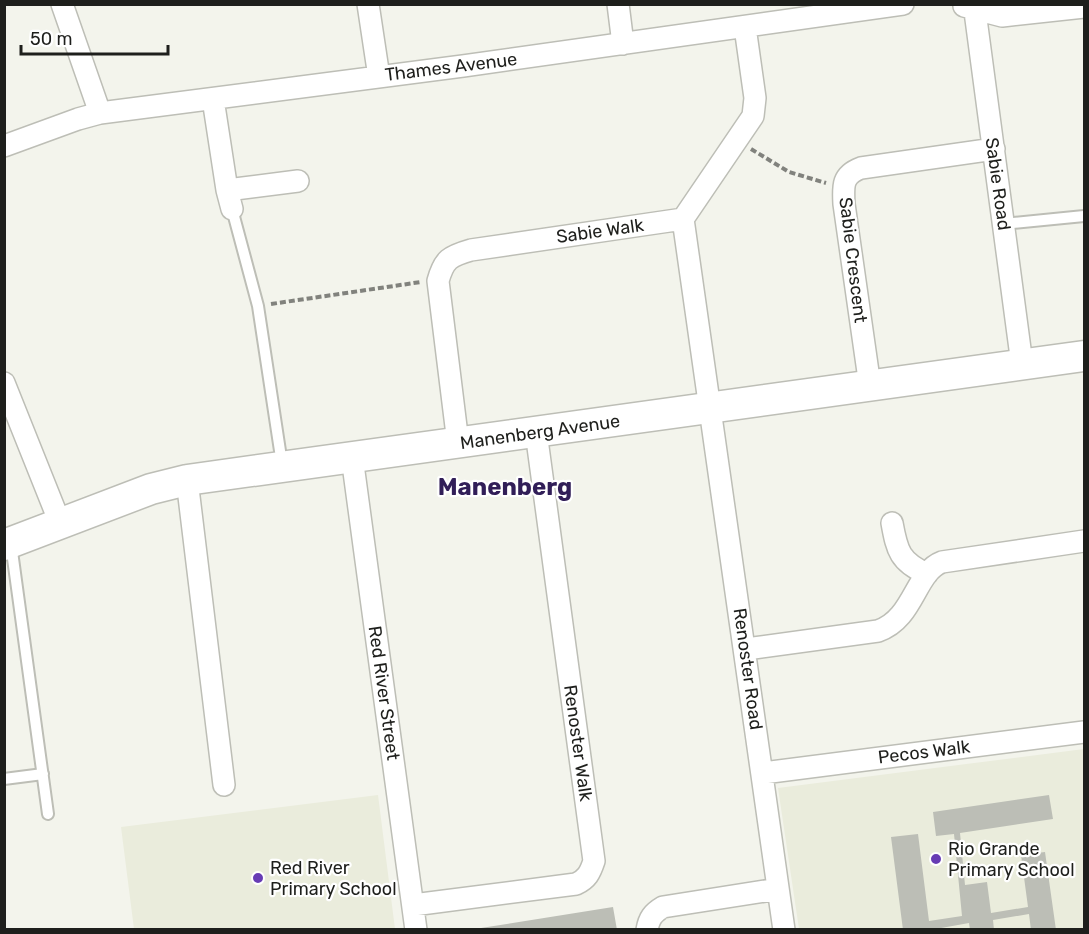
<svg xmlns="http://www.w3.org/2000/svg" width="1089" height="934" font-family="Rubik,sans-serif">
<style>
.built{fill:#eaecdc}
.building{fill:#bcbeb6}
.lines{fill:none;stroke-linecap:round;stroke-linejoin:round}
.lane-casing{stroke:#bdbeb6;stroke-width:14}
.street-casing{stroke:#bdbeb6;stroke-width:24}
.secondary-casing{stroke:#bdbeb6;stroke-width:33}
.path{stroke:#81827d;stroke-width:4;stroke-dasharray:6 3;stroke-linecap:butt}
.lane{stroke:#fff;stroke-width:10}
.street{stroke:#fff;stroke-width:21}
.secondary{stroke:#fff;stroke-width:30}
.poi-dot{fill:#673cb4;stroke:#fff;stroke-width:2}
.labels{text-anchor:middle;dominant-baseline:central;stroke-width:4.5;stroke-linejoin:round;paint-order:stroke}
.street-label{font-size:18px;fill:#1e1f1c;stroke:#fff}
.poi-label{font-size:18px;fill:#1e1f1c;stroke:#fff;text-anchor:start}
.district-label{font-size:24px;font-weight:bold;fill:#311e58;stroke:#fff}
</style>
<rect width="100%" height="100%" fill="#f3f4ec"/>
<path class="built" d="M 1084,749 L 1084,929 L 799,929 L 778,788 Z
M 378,795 L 395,929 L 134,929 L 121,827 Z"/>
<path class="building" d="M 1049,795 L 1053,819 L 960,833 L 965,885 L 987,882 L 991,913 L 1028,907 L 1021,855 L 1045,852 L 1056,930 L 1031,930 L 1029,914 L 993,920 L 994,930 L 970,930 L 969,923 L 930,930 L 903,930 L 891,837 L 918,834 L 929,921 L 962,916 L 954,834 L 936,836 L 933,812 Z
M 613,907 L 617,930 L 481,930 L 481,928 Z"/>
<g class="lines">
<g class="lane-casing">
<path id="lane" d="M 232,209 L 258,306 L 282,464
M 1003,224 L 1084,216
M 11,544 L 48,814
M 4,779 L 43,774"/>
</g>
<g class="street-casing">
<path id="street" d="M 62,4 L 100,113
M 368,4 L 379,77
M 618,4 L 623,44
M 974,4 L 1022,364
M 964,6 L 1002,16 L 1084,7
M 213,99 L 227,190 L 232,209
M 4,146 L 78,119 L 100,113 L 463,66 L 903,4
M 227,190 L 298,181
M 683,219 L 784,930
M 4,383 L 60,523
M 870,386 L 844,204 C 843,186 842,175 861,168 L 994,149
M 458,443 L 438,281 C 444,259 450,256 471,250 L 683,219 L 753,116 L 755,98 L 745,27
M 352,457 L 416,930
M 187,480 L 224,785
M 892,523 C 897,551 900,562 927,574
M 746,649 L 878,631 C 914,619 915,572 942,562 L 1084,541
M 763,773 L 1084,732
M 413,905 L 576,884 C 587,879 590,873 594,861 L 536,432
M 647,930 C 649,918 653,913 663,907 L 778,889"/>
</g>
<g class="secondary-casing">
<path id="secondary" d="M 4,545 L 151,489 L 187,480 L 1084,356"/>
</g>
<path class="path" d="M 751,149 L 789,172 L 826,183
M 271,304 L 421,282"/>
<use href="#lane" class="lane"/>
<use href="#street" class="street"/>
<use href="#secondary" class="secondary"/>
</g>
<g class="poi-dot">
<circle cx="936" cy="859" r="6"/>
<circle cx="258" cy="878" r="6"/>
</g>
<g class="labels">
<g class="street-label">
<text transform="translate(451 67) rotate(-7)">Thames Avenue</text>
<text transform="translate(998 184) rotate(82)">Sabie Road</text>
<text transform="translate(600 231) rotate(-8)">Sabie Walk</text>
<text transform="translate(853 260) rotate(83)">Sabie Crescent</text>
<text transform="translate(540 432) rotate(-8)">Manenberg Avenue</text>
<text transform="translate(748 669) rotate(82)">Renoster Road</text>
<text transform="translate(384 693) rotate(82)">Red River Street</text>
<text transform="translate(578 743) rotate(82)">Renoster Walk</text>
<text transform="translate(924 752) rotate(-7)">Pecos Walk</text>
</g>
<g class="poi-label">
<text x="948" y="849">Rio Grande<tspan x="948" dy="21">Primary School</tspan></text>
<text x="270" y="868">Red River<tspan x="270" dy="21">Primary School</tspan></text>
</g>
<g class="district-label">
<text x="505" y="487">Manenberg</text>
</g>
</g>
<rect width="1089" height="934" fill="none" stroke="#1e1f1c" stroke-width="12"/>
<path d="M21 45v9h147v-9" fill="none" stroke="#1e1f1c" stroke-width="3"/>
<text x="30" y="45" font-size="18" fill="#1e1f1c" stroke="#ffffff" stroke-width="4.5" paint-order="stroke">50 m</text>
</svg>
